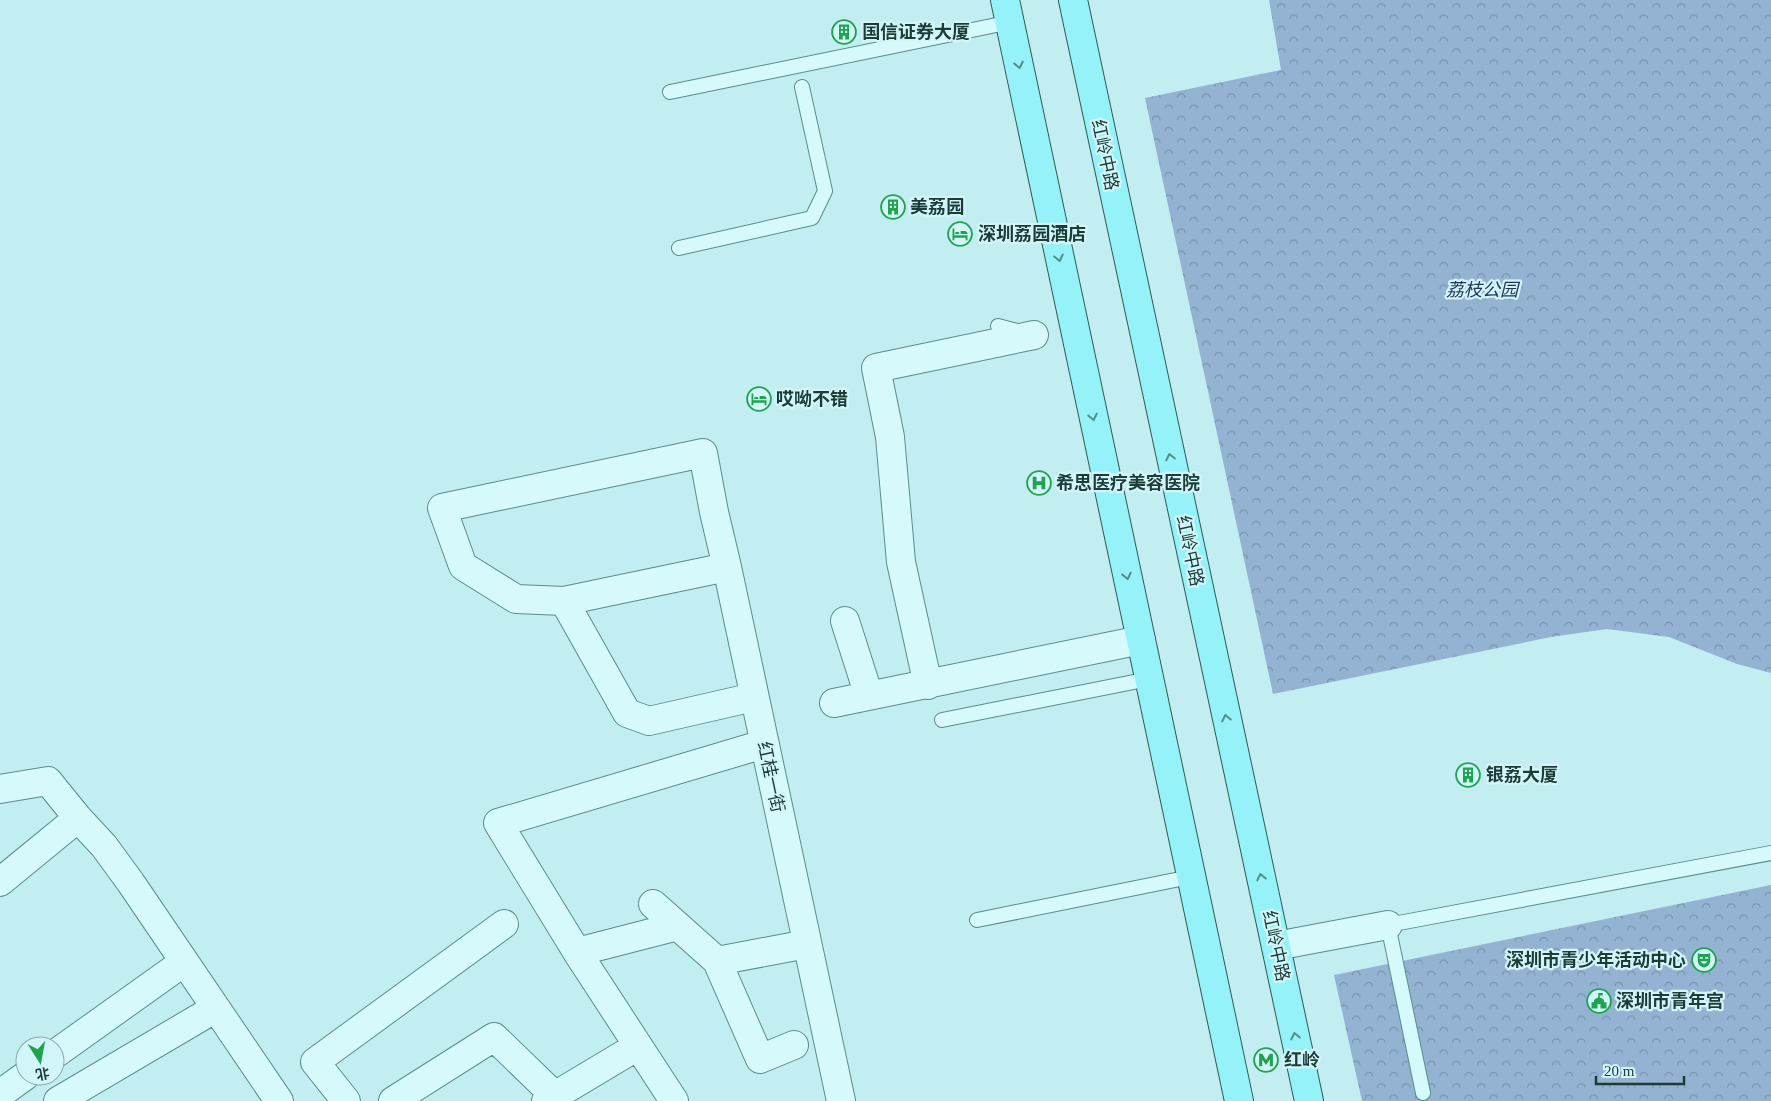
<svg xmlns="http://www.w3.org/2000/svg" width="1771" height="1101" font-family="'Times New Roman','Noto Sans SC',serif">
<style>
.forest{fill:url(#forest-crowns)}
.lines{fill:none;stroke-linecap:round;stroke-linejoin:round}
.lane-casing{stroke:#578e89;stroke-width:16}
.street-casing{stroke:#578e89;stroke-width:30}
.primary-casing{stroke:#2b5b54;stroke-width:30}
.lane{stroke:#d6f9fc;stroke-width:14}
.street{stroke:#d6f9fc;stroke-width:28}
.primary{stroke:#96f2f9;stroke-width:28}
.oneway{stroke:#538e8f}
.labels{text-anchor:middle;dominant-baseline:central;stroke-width:4.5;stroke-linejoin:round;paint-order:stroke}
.poi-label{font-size:18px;font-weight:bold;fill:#1c3c38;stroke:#d2f5f9;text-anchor:start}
.street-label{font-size:18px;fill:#1c3c38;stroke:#d2f5f9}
.park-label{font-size:18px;font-style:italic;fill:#21365b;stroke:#d2f5f9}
</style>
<defs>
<pattern id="forest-crowns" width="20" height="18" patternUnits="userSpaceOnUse" patternTransform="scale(1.25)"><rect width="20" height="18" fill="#94b3d2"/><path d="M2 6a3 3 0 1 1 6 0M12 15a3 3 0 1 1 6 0" fill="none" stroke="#7893ab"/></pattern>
</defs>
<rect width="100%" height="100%" fill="#c2eef2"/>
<path class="forest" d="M 1269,0 L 1771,0 L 1771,673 L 1737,664 L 1669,637 L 1607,629 L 1551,637 L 1273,694 L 1145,98 L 1281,70 Z
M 1771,885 L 1771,1101 L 1362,1101 L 1334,975 Z"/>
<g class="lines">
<g class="lane-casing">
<path id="lane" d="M 670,92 L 1011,22
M 679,248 L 812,218 L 825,191 L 802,87
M 998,326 L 1021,332
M 942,720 L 1149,679
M 977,920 L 1190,877
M 1423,1093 L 1388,925 L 1771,853"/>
</g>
<g class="street-casing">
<path id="street" d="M 727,567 L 564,601 L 516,599 L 463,566 L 442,508 L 703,453 L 714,512 L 727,567 L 841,1101
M 564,601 L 627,713 L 649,721 L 754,697
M 845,621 L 869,696
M 928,685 L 901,562 L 890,437 L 876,368 L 1034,335
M 834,703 L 1141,640
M 0,789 L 48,781 L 78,818 L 104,846 L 131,883 L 279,1101
M 0,882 L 78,818
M 653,904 L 717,961 L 760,1059 L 794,1045
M 1276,946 L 1388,925
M 577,952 L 678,926
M 717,961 L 807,944
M 55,1054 L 184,962
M 0,1094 L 25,1076
M 58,1101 L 216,1008
M 346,1101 L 315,1062 L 504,924
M 393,1101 L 494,1037 L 555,1096
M 546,1101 L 638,1046
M 674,1101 L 577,952 L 498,823 L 764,744"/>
</g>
<g class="primary-casing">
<path id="primary" d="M 1005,0 L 1239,1101
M 1073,0 L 1309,1101"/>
</g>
<use href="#lane" class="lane"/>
<use href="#street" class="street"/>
<use href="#primary" class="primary"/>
</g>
<defs><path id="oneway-chevron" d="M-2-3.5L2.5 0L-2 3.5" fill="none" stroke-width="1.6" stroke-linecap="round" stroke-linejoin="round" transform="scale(1.25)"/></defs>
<g class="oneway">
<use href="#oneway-chevron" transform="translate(1019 65) rotate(78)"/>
<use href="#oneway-chevron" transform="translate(1059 258) rotate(78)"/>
<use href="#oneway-chevron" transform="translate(1093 417) rotate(78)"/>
<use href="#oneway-chevron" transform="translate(1170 457) rotate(-102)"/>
<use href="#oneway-chevron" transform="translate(1127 576) rotate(78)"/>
<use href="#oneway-chevron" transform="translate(1226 718) rotate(-102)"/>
<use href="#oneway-chevron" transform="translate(1261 877) rotate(-102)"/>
<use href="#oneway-chevron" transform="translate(1295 1036) rotate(-102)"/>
</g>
<defs>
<g id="building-ring" transform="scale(1.25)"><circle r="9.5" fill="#d2f5f9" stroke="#20a351" stroke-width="1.5"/><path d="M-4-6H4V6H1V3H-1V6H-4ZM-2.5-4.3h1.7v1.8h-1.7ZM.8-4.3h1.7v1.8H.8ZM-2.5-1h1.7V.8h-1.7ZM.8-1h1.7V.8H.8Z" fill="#20a351"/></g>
<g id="hotel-ring" transform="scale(1.25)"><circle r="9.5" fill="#d2f5f9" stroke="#20a351" stroke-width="1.5"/><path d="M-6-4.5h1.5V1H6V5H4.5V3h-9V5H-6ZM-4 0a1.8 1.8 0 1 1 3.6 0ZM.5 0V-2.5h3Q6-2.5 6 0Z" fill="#20a351"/></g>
<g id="hospital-ring" transform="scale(1.25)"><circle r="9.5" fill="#d2f5f9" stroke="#20a351" stroke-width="1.5"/><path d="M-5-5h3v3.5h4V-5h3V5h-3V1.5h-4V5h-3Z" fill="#20a351"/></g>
<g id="theatre-ring" transform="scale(1.25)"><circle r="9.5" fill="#d2f5f9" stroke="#20a351" stroke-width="1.5"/><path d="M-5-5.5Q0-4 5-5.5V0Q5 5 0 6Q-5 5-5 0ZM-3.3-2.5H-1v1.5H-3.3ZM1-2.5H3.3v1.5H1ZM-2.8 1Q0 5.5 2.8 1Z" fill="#20a351"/></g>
<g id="civic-ring" transform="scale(1.25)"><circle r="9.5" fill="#d2f5f9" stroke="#20a351" stroke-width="1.5"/><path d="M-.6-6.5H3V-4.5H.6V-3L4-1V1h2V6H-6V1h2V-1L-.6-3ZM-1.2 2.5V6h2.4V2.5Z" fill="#20a351"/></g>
<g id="metro-ring" transform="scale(1.25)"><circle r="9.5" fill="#d2f5f9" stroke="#20a351" stroke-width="1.5"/><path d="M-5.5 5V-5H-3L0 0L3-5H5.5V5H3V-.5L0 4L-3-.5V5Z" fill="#20a351"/></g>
</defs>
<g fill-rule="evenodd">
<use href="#building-ring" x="844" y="32"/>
<use href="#building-ring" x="893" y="207"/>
<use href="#hotel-ring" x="960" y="234"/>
<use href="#hotel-ring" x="759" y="399"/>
<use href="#hospital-ring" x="1039" y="483"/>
<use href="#building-ring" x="1468" y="775"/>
<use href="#theatre-ring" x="1704" y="960"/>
<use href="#civic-ring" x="1599" y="1001"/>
<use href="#metro-ring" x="1266" y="1060"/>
</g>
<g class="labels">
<g class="poi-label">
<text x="862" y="32">国信证券大厦</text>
<text x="910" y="207">美荔园</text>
<text x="978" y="234">深圳荔园酒店</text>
<text x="776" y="399">哎呦不错</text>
<text x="1056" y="483">希思医疗美容医院</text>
<text x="1486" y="775">银荔大厦</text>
<text x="1686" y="960" text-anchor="end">深圳市青少年活动中心</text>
<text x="1616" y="1001">深圳市青年宫</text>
<text x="1284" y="1060">红岭</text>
</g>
<g class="street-label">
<text transform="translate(1105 155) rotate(78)">红岭中路</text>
<text transform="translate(1190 551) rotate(78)">红岭中路</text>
<text transform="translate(771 777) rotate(78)">红桂一街</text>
<text transform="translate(1276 946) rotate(78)">红岭中路</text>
</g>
<g class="park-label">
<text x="1482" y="290">荔枝公园</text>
</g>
</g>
<g transform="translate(40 1061) rotate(169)"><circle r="24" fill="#d2f5f9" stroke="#89abac"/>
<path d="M0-4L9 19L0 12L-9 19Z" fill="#20a351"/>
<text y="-8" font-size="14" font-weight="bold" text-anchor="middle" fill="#1c3c38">北</text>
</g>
<path d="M1596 1076v8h88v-8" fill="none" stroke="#1c3c38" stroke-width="2.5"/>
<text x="1604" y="1076" font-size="15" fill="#1c3c38" stroke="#d2f5f9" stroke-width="4" paint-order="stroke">20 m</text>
</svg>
